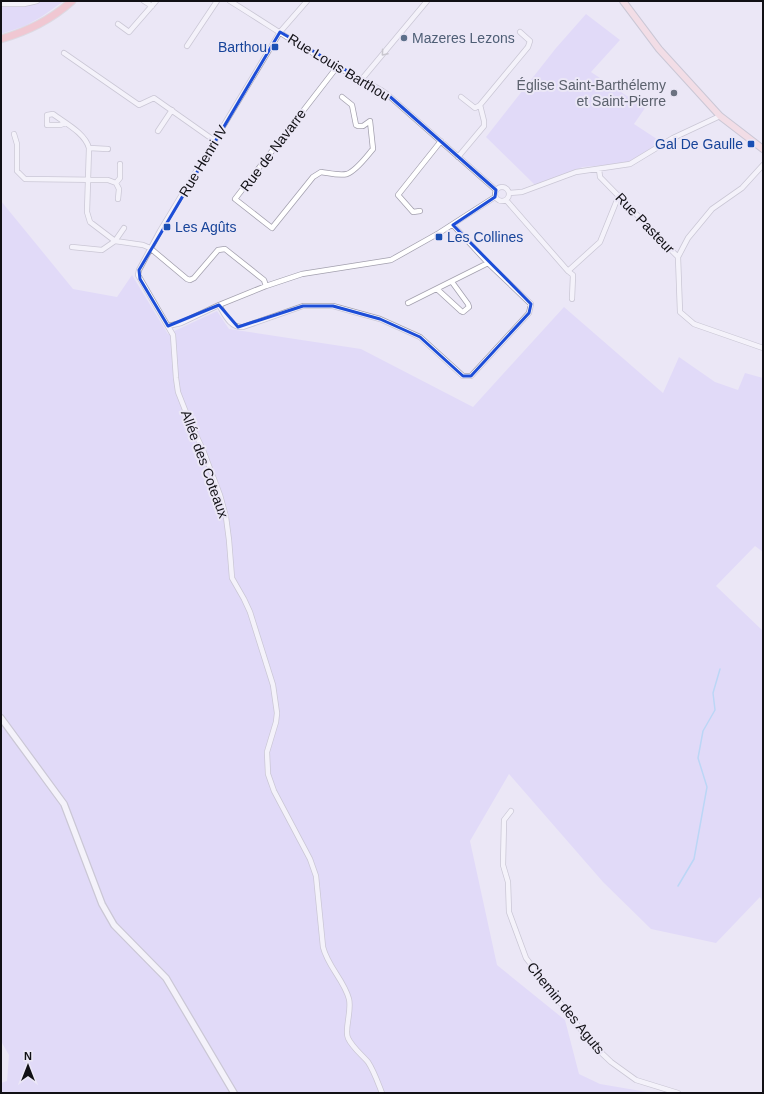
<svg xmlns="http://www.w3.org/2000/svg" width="764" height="1094" font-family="Helvetica,sans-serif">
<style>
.green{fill:#d6cafb}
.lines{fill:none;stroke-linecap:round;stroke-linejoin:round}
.stream{stroke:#83c2f6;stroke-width:1.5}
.minor-casing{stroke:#a3a0ae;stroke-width:6}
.tertiary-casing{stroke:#a3a0ae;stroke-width:8}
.secondary-casing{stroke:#a3a0ae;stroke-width:8}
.primary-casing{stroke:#cbcacc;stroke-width:9}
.minor{stroke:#fff;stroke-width:4.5}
.tertiary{stroke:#fff;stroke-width:5.5}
.secondary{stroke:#fad0d2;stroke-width:6}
.primary{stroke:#f5a0a6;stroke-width:7}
.oneway{stroke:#a09fa1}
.marked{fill:none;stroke:#1d4ed8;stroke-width:3;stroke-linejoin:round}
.service-dot{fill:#5c6f8a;stroke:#ebe7f6;stroke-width:1.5}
.transit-dot{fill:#1a4fb4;stroke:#ebe7f6;stroke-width:1.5}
.worship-dot{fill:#6b7280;stroke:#ebe7f6;stroke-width:1.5}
.labels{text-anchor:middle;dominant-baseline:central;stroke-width:4;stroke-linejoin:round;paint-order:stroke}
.service-label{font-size:14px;fill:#4e5e75;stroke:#ebe7f6;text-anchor:start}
.transit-label{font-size:14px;fill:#164399;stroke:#ebe7f6;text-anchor:end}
.street-label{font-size:14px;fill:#111015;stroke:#ebe7f6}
.worship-label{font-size:14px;fill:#5b616d;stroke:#ebe7f6;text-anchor:end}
</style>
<rect width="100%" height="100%" fill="#ebe7f6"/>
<path class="green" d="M 42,1 L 64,1 L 41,17 L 25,26 L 1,34 L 1,7 L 25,6 Z
M 586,14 L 620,40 L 591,72 L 645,108 L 634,124 L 663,143 L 630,163 L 583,167 L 535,185 L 486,137 L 556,48 Z
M 1,201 L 73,289 L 117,297 L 132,275 L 168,334 L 217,311 L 229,329 L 361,349 L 473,407 L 564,307 L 663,393 L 679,357 L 715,382 L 738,390 L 745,373 L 763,378 L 763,552 L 755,546 L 716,586 L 763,631 L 763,902 L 760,897 L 716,943 L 651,929 L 603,882 L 509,774 L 470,841 L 497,965 L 565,1020 L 579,1074 L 600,1084 L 653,1093 L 1,1093 L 1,1083 L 7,1081 L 9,1055 L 2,1043 L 1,1043 Z"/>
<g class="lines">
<path class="stream" d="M 678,886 L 694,859 L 707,787 L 698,758 L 703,731 L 715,710 L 713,693 L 720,669"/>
<g class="minor-casing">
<path id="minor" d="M 144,1 L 152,6
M 230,1 C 264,22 296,44 330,63 C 349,74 369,82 387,94 L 496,190
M 307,1 L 280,32 L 160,231 L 139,270 L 138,275 L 173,335 L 176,378 L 178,392 L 189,420 L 203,450 L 220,495 L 226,517 L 229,540 L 232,578 L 244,599 L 250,612 L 273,685 L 277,713 L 276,722 L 267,752 L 268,774 L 274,791 L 310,859 L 316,876 L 323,947 C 328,967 344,980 349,999 C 352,1011 344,1030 348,1038 C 352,1047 362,1055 368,1062 C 374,1071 378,1083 382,1093
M 1,4 L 24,4 L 37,1
M 118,24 L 129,32 L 156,1
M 187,46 L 217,1
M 64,53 L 139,105 L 154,98 L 215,141
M 337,67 L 235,199 L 272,228 L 313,177 L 321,172 C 329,173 339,176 347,174 C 357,170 366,157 373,149 L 370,121 L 363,126 L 358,126 L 356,125 L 352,105 L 342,97
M 362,79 L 427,1
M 461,97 L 475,108 L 480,105
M 66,123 L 60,125 L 47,125 L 47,115 L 53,114 C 65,123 85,133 89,148 L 87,212 L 90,222 L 115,241 L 143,245 L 150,248 L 187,279 L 190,280 L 194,278 L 218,250 L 225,249 L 264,280 L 266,286
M 158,131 L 172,110
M 14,134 L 17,144 L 17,171 L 25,179 L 108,180 L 116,183 L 119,189 L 118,199
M 89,148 L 108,149
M 458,157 L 484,126 L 484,121 L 480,105 L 528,47 L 530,41 L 520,32
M 599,169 L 600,177 L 678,257 L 680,312 L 694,324 L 763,348
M 116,183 L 120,178 L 120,164
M495 194a7 7 0 1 1 14 0a7 7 0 1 1-14 0Z
M 509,193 L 522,192 L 576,172 L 630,164 L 673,138 L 720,116
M 506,200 L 568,271 L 600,242 L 619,195
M 420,211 L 413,212 L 398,195 L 441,141
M 72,247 L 102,250 L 115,241 L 124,228
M 678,257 L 688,238 L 712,209 L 742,188 L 763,165
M 568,271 L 573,275 L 572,299
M 437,289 L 461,311 L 463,312 L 469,307 L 468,304 L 452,282
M 408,303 L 488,263
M 219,305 C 225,315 230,328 243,327 L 303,306 L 333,306 L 380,319 L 420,337 L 463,376 L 471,376 L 529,313 L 531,304 L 488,263 L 453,225
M 168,326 L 181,323 L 219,305 L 266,286 L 302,274 L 391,260 L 439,233 L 495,197
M 511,811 L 504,820 L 503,865 L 508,882 L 509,912 L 526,958 L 592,1044 L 611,1062 L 636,1080 L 678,1093"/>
</g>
<g class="tertiary-casing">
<path id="tertiary" d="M 1,718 L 64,804 L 102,904 L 114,925 L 166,978 L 234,1093"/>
</g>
<g class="secondary-casing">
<path id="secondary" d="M 623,1 L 659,49 L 720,116 L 763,149"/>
</g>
<g class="primary-casing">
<path id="primary" d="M 1,39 C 26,32 52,19 72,1"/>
</g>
<use href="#minor" class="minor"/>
<use href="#tertiary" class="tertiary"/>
<use href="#secondary" class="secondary"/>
<use href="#primary" class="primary"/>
</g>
<defs><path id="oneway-chevron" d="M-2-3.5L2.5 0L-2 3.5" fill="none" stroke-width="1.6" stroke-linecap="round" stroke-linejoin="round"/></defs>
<use class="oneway" href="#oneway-chevron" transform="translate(384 53) rotate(130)"/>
<path d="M0 0H764V1094H0ZM 280,32 L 387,94 L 496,190 L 495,197 L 453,225 L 531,304 L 529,313 L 471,376 L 463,376 L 420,337 L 380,319 L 333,306 L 303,306 L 238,327 L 219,305 L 168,326 L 140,279 L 139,270 Z" fill="#ebe7f6" fill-opacity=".55" fill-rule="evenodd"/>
<path class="marked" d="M 280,32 L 387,94 L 496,190 L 495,197 L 453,225 L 531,304 L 529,313 L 471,376 L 463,376 L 420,337 L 380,319 L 333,306 L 303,306 L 238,327 L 219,305 L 168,326 L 140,279 L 139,270 Z"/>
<circle class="service-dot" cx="404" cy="38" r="4"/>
<g class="transit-dot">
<rect x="271" y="43" width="8" height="8" rx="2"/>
<rect x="747" y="140" width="8" height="8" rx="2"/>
<rect x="163" y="223" width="8" height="8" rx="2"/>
<rect x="435" y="233" width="8" height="8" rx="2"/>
</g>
<circle class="worship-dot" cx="674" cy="93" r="4"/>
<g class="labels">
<g class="service-label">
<text x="412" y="38">Mazeres Lezons</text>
</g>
<g class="transit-label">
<text x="267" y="47">Barthou</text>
<text x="743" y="144">Gal De Gaulle</text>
<text x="175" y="227" text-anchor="start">Les Agûts</text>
<text x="447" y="237" text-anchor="start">Les Collines</text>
</g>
<g class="street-label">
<text transform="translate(339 67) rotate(31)">Rue Louis Barthou</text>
<text transform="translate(273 150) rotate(-53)">Rue de Navarre</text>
<text transform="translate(203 161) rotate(-59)">Rue Henri IV</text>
<text transform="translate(645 223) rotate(46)">Rue Pasteur</text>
<text transform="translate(205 464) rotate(70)">Allée des Coteaux</text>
<text transform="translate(566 1008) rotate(51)">Chemin des Aguts</text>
</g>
<g class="worship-label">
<text x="666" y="85">Église Saint-Barthélemy<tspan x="666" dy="16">et Saint-Pierre</tspan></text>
</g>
</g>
<rect width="764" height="1094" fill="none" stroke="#111015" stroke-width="4"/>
<g transform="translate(28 1066)" stroke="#ebe7f6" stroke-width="3" paint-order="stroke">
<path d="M0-3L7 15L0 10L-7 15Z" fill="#111015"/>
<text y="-6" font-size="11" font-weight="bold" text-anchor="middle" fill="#111015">N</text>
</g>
</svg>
